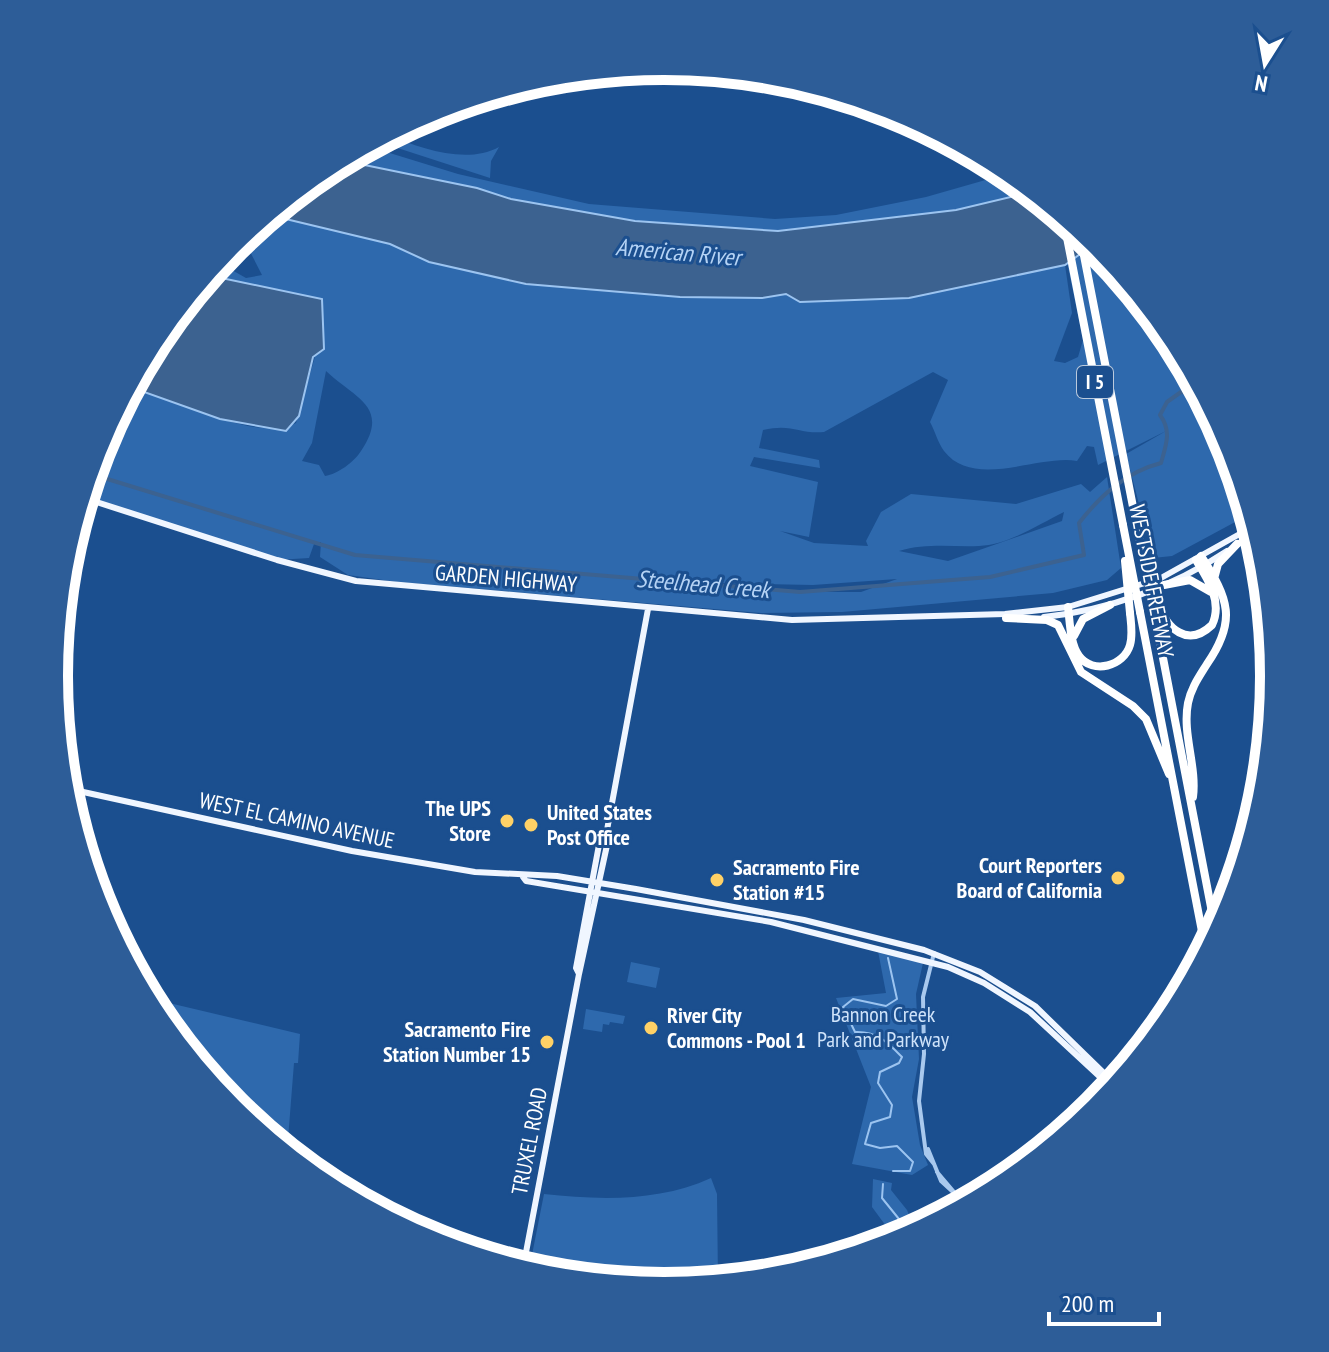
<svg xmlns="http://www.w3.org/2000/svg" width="1329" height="1352" font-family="'PT Sans Narrow',sans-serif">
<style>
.green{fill:#2e69ad;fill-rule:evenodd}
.water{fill:#3c6290;stroke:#9cc4f0;stroke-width:2}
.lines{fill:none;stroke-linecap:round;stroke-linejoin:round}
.stream{stroke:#9cc4f0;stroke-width:2}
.canal{stroke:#3c6290;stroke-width:4}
.minor{stroke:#a9c9ee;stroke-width:4}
.major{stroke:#f0f6ff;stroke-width:6}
.highway{stroke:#fff;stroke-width:8}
.highway-bridge{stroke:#fff;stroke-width:8}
.poi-dot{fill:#ffd166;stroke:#1b4f8f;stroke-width:3}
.labels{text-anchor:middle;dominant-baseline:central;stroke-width:6;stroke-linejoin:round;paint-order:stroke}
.shield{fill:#1b4f8f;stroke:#bbcadd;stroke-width:2}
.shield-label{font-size:20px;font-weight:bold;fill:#fff}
.street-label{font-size:22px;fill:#fff;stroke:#1b4f8f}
.poi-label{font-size:22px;font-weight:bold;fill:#fff;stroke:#1b4f8f;text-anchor:end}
.park-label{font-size:22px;fill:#cfe3fa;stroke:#1b4f8f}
.water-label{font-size:24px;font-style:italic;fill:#b5d3f5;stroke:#1b4f8f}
.rim{fill:none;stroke:#fff;stroke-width:10}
</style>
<rect width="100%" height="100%" fill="#1b4f8f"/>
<path class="green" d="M 387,135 C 421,148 466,165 499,147 L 491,161 L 490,178 L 376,141 Z
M 367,146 L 458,174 L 589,204 L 775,219 L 836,215 L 926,197 L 1010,173 L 1032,192 L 956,210 L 778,231 L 635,221 L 511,199 L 477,188 L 340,160 Z
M 269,215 L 390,244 L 429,262 L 526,284 L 762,298 L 786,294 L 800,302 L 909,298 L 1065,265 L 1072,313 L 1054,361 L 1065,363 L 1078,357 L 1083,340 L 1066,257 L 1097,246 L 1172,337 L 1229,443 L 1250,514 L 1172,556 L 1153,558 L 1126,454 L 1166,431 L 1098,465 L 1094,447 L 1087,446 L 1077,461 C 1039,454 974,490 944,451 C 938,443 935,431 930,422 L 948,380 L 933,372 L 824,432 C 798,434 792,423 763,430 L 759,448 L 819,460 L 820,468 L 754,457 L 750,466 L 818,482 L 809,537 L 780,531 L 814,543 L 868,546 L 866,541 L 881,512 L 911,494 L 1016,504 L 1081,484 L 1090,492 L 1107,477 L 1121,568 L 1107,580 L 1053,593 L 842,612 L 761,613 L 397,582 L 348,575 L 320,557 L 321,542 L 314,544 L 309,558 L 277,560 L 84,498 L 101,442 L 130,387 C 173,397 256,444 296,423 L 316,353 L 322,300 L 207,275 L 216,265 L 223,265 L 246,278 L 262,275 L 242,236 ZM 326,371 C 354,398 391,406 361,451 C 354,462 338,474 325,476 L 319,465 L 302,461 L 312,443 ZM 1064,512 L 1062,521 L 948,561 L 899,551 C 926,543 950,547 979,546 C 1009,545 1039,524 1064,512 ZM 897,579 L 861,592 L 800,592 L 673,582 L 813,585 Z
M 878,951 L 923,963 L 916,994 L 919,1059 L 912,1097 L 920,1145 L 928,1165 L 912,1175 L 852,1164 L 871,1087 L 836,998 L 886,993 Z
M 631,962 L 660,968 L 656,988 L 627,982 Z
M 148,998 L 300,1034 L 298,1063 L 294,1063 L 287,1152 L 232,1107 L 157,1015 Z
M 586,1009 L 625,1016 L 623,1024 L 610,1022 L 609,1025 L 603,1024 L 602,1032 L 583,1029 Z
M 711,1178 L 717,1194 L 718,1281 L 664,1286 L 545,1275 L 529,1270 L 544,1194 C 599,1200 659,1202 711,1178 Z
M 873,1179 L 892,1183 L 891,1190 L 907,1210 L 916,1230 L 897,1241 L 872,1207 Z"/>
<path class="water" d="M 340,160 L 477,188 L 511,199 L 635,221 L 778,231 L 956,210 L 1032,192 L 1100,249 L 1094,244 L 1065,265 L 909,298 L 800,302 L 786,294 L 762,298 L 680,297 L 526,284 L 429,262 L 390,244 L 269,215 Z
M 207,275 L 322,299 L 324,349 L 313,357 L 299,416 L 286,431 L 220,419 L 130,387 L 157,336 Z"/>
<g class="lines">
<path class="stream" d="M 888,958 L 897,999 L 886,1006 L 853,999 L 843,1007 L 855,1032 C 877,1031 887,1042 902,1057 L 899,1063 L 880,1072 L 878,1083 L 892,1105 L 890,1117 L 871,1123 L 865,1144 L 880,1148 L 897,1146 L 913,1162 L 910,1171 L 893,1171
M 883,1184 L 882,1198 L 903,1224 L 907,1235"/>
<path class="canal" d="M 91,474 L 355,555 L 800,592 L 990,577 L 1084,555 L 1079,523 C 1101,495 1126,472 1161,463 C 1166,445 1172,431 1160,415 L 1167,402 L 1181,392 L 1203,395"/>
<path class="minor" d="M 934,953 L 923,997 L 924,1054 L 919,1101 L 926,1154 L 934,1164
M 928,1149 L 941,1181 L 966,1204
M 937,1172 L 954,1192"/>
<path class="major" d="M 84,498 L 277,560 L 356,581 L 792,620 L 1005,614 L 1068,607 L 1161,578 L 1254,526
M 1237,545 L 1255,530
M 1044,617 C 1109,610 1173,587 1227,551
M 65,788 L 352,851 L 475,872 L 557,876 L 636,889 L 804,920 L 924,950 L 980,972 L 1035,1006 L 1115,1084
M 523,877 L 526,881 L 771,922 L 948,967 L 984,983 L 1030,1012 L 1112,1088
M 579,974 L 609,836 L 607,830 L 648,609
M 523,1268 L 579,974 L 576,968 L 601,834 L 607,830"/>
<path class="highway" d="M 1063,217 L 1123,525
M 1079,230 L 1134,512
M 1214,579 L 1218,564 L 1237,544
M 1164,585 L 1190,580 L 1211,592
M 1159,603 C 1166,629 1188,648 1212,625 C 1223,602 1208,579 1196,560
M 1153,606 L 1216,933
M 1068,607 C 1070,622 1070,644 1079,656 C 1093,675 1124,666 1130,645 C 1133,635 1131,623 1130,613
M 1140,612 L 1206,952
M 1006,618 L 1047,620 L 1058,625 L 1081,672 L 1133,706 L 1146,719 L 1169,774
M 1074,636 L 1083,619 L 1110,605
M 1193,797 C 1197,766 1182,734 1188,703 C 1191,688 1199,677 1207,664 C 1237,621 1229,599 1201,556"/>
<path class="highway-bridge" d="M 1134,512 L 1153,606
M 1123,525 L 1140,612
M 1125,561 L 1130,613
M 1151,574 L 1159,603"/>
</g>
<g class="poi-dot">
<circle cx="507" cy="821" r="8"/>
<circle cx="531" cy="825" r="8"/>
<circle cx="1118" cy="878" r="8"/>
<circle cx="717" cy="880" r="8"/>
<circle cx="651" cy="1028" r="8"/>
<circle cx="547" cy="1042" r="8"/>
</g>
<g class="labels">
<rect class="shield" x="1077" y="366" width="36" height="32" rx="6"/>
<g class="shield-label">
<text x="1095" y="382">I 5</text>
</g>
<g class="street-label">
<text transform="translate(506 578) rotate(5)">GARDEN HIGHWAY</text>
<text transform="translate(1152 581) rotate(79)">WESTSIDE FREEWAY</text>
<text transform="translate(297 820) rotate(12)">WEST EL CAMINO AVENUE</text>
<text transform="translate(529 1141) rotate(-79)">TRUXEL ROAD</text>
</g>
<g class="poi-label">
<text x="491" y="808">The UPS<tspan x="491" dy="25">Store</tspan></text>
<text x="547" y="812" text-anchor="start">United States<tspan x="547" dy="25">Post Office</tspan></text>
<text x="1102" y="865">Court Reporters<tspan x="1102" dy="25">Board of California</tspan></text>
<text x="733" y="867" text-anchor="start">Sacramento Fire<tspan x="733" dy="25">Station #15</tspan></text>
<text x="667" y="1015" text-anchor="start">River City<tspan x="667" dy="25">Commons - Pool 1</tspan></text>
<text x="531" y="1029">Sacramento Fire<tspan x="531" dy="25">Station Number 15</tspan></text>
</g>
<g class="park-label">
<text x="883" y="1014">Bannon Creek<tspan x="883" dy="25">Park and Parkway</tspan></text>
</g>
<g class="water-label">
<text transform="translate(678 252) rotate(5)">American River</text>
<text transform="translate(703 584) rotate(5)">Steelhead Creek</text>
</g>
</g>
<path d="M0 0H1329V1352H0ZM68 676a596 596 0 1 1 1192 0a596 596 0 1 1-1192 0Z" fill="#2d5d98" fill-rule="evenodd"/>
<path class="rim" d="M68 676a596 596 0 1 1 1192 0a596 596 0 1 1-1192 0Z"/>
<g transform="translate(1265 64) rotate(191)" stroke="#1b4f8f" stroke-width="6" paint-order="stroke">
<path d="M0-6L14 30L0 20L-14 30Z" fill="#ffffff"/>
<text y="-12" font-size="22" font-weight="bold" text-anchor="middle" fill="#ffffff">N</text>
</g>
<path d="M1049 1312v12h110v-12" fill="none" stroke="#ffffff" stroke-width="4"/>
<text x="1061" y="1312" font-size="24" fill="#ffffff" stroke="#1b4f8f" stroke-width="6" paint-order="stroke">200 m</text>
</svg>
